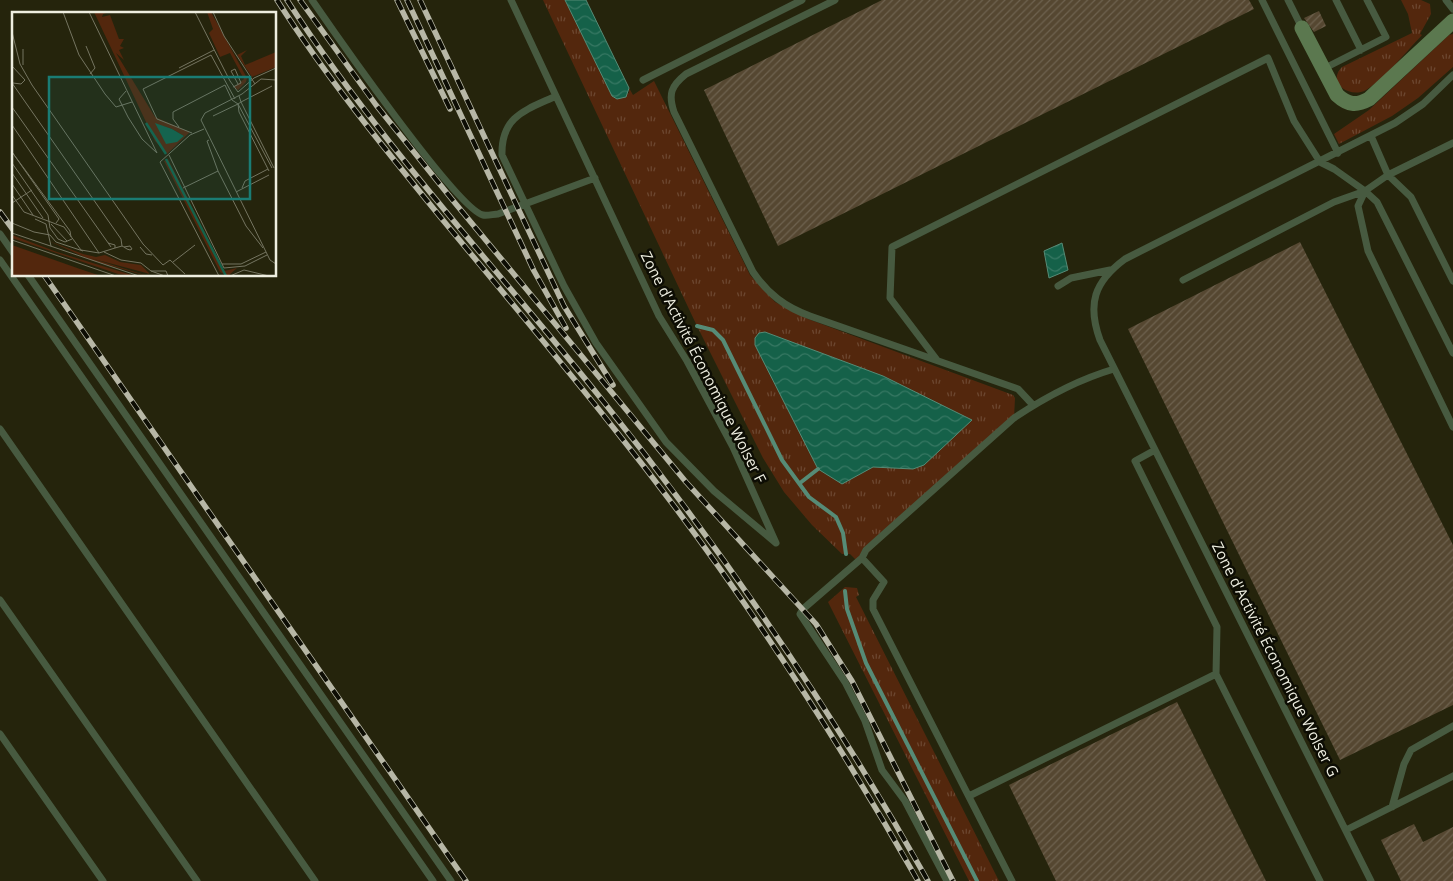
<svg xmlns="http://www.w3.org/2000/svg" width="1453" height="881" font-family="'Open Sans',sans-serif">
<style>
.grass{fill:url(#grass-tufts);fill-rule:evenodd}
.water{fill:url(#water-waves);stroke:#568b76}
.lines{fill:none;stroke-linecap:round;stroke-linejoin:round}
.stream{stroke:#568b76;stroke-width:4}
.building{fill:url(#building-hatch)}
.service{stroke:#475a40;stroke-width:7}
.secondary{stroke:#5b784f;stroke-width:15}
.rail-casing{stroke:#b7b7a6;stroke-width:5.5}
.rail{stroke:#0d0d04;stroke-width:4;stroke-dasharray:11;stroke-linecap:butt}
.labels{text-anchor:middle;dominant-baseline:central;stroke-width:5;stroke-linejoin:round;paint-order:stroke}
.street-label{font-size:15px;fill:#eeeee0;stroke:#0d0d04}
.inset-river{fill:none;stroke:#156149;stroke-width:2.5}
.inset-road{fill:none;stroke:#757561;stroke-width:1}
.view{fill:#1a7c74;fill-opacity:0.15;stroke:#1a7c74;stroke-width:2.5}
.inset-edge{fill:none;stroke:#eeeee0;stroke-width:2.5}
</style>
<defs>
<pattern id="grass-tufts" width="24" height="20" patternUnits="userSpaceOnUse" patternTransform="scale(1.25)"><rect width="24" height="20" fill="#53270d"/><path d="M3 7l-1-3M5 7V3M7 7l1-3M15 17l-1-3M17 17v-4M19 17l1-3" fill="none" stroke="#6c4730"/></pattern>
<pattern id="water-waves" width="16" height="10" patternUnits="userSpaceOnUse" patternTransform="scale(1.25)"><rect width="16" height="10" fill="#156149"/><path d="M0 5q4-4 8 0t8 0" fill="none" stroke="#377863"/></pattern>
<pattern id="building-hatch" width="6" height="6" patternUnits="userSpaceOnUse" patternTransform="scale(1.25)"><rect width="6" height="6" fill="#554731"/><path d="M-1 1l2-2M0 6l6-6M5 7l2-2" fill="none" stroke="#6e624f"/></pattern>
</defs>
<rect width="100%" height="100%" fill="#25240c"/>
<path class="grass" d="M 543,0 L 565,0 L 612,96 L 629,93 L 629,88 L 633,95 L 654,81 L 750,275 L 775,302 L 808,319 L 1013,395 L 1015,398 L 1014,418 L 858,562 L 850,554 L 842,554 L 812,525 L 784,492 L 763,458 L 697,326 ZM 765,332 L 883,376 L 971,420 L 913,469 L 873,467 L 841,484 Z
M 1401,0 L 1421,0 L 1430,4 L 1431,14 L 1420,34 L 1422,35 C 1407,51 1384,79 1366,90 C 1350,99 1326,83 1342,67 L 1412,33 L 1408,14 Z
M 1453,34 L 1453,67 L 1418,98 L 1392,116 L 1339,144 L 1334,134 L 1369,110 L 1449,35 Z
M 845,587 L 857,588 L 859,595 L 856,597 L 999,881 L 969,881 L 828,602 Z"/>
<path class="water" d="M 565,0 L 586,0 L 629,88 L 626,97 L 617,99 L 612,96 Z
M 1062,243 L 1068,270 L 1049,278 L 1044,251 Z
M 765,332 L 883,376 L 972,420 L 924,465 L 913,469 L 873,467 L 842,484 L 818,469 L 755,345 L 755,338 L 759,333 Z"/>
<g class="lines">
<path class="stream" d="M 697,326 L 713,330 L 723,340 L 782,460 L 809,497 L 836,517 L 843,533 L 846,554
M 800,483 L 818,469
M 845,591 L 847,609 L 866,663 L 977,881"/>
</g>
<path class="building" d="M 882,0 L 1249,0 L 1254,9 L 778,246 L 704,90 Z
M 1319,11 L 1326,26 L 1314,32 L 1304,18 Z
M 1300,242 L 1453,545 L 1453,705 L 1340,760 L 1128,329 Z
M 1177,702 L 1266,881 L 1056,881 L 1009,785 Z
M 1414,824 L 1423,842 L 1453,827 L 1453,881 L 1401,881 L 1381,840 Z"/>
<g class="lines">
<path class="service" d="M 312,0 C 334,32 457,209 483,215 C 487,216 494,214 498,214 L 595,178
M 511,0 L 659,316 L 687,361 L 733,447 L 776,543 L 714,491 L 666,442 L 596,343 L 564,286 L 502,155 C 501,116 526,110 556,96
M 835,0 L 686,74 C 671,86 668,94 674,112 L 753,272 C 768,294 785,307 810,316 L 1018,389 L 1033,405
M 1262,0 L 1338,153
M 1288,0 L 1302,28
M 1336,0 L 1361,50
M 1446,0 L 1453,9
M 1323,69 L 1386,37 L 1367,0
M 643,80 L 802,0
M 1371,136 L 1388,175 L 1365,191 L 1377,202 L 1453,353
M 1453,143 L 1388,175 L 1411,197 L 1453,281
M 0,234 L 14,254
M 0,260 L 433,881
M 28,275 L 451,881
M 1183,280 L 1334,202 L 1365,191
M 1058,286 L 1071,278 L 1110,270
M 937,360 L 890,298 L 892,247 L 1268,58 L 1294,121 L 1320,162 L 1334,169 L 1365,191 L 1358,206 L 1368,251 L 1453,427
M 0,429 L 315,881
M 1155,450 L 1135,461 L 1217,627 L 1216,674 L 1320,881
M 862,558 L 884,582 L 873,600 L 873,609 L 1012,881
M 0,600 L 197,881
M 0,734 L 103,881
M 969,796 L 1216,674
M 1392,807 L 1404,764 L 1411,750 L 1453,726
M 1346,830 L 1453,776
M 947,881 L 905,801 L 882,770 L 865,721 L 845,682 L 800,614 L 803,609 L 862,558 L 866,550 L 1014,418 C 1044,398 1080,379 1114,369
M 1371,881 L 1100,340 C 1087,304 1094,282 1125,259 L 1395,123 L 1423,104 L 1453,75"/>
<path class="secondary" d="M 1302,28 L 1337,95 C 1348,105 1356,106 1369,99 L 1453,21"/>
<g class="rail-casing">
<path id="rail" d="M 277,0 C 326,77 384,148 442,219 C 500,289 559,359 616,431 C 729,572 829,724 918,881
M 287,0 C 378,141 494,265 599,396 C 722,549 832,710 928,881
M 300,0 L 376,105 L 455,203 L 686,482 L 816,624 L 852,681 L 953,881
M 397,0 L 450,109
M 407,0 L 534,271 L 566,328
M 420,0 L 564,306 L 613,385
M 0,212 L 14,231
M 44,275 L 466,881"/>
</g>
<use href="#rail" class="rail"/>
</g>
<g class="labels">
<g class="street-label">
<text transform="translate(704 367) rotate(63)">Zone d'Activité Économique Wolser F</text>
<text transform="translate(1276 659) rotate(63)">Zone d'Activité Économique Wolser G</text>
</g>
</g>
<g transform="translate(12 12)">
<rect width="264" height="264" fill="#25240c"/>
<path d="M 82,0 L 98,0 L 91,2 L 90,5 L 98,3 L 107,27 L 112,27 L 108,34 L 112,36 L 107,38 L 112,48 L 104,41 L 143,105 L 178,120 L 155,142 L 143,129 ZM 144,112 L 160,117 L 172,124 L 164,130 L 158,130 ZM 195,0 L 199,0 L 235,66 L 234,70 L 226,78 L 222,75 L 232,67 L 218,41 L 208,45 L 197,21 L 201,17 ZM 235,38 L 229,44 L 233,53 L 264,40 L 264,55 L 240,65 L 225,43 ZM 156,147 L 212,259 L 225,256 L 216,264 L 208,260 L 152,149 ZM 0,223 L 45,240 L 123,264 L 106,262 L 0,226 ZM 37,229 L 71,242 L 84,245 L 93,243 L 108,250 L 129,253 L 138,262 L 78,246 L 136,264 L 124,261 L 79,248 ZM 0,233 L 68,257 L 89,264 L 0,264 Z" fill="#53270d" fill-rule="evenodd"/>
<path d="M 143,111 L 160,117 L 172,124 L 165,130 L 154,132 Z" fill="#156149"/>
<path class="inset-river" d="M 134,111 L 154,142M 154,147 L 214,264"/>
<path class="inset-road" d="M 51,0 L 67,43 L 93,82 L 104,95 L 120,90M 77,0 L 145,141 L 130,127 L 116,105 L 107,87 L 114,79M 183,0 L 218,69M 201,0 L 212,24 L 243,72M 0,20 L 8,52 L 20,73 L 131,232 L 151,253 L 158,248 L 173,262M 74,34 L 83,56 L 78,62M 11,53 L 11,37M 0,54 L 13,68 L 9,72 L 1,71M 167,56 L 202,38M 264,68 L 249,67 L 230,82 L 193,101 L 189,108 L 258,248 L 264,252M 218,69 L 226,80 L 242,66 L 264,56M 0,71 L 109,227 L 110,234 L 103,236M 260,74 L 229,90 L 262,156M 221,75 L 229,71 L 223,57 L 219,59 L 226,72M 227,84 L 229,90 L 226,92 L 260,156M 0,95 L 99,235M 201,104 L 226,92M 0,113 L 87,241 L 69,238 L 52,215 L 12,200 L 0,183M 167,115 L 161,107 L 161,100 L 213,73 L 220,88 L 226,92 L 227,100 L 257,159M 192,117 L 178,123 L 148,150 L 207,264M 180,121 L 145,107 L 131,77 L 199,43 L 223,87M 197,128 L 195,129 L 206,159 L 234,214 L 251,236M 0,140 L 58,219 L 59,225M 0,140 L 47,207 L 44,211M 157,143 L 212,256 L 233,254 L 255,243M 0,151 L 36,203 L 38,216 L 46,227 L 53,230 L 60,227M 0,161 L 31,206M 0,172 L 21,203M 171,176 L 206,159M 230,176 L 233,169 L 256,157M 224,180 L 257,163M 0,191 L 20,178M 23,207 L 34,212 L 39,234M 0,211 L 22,220M 39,212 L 55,229M 22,220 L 38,223 L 44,230 L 71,239M 0,221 L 127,264M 0,228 L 104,264M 110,234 L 112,235 L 115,237 L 118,238 L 120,237 L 118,234 L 112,235M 128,235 L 134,242 L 140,243M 92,240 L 109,248 L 129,251 L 139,259M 87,241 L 103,236 L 103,233 L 96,231M 161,250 L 183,233M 210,252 L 229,252 L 254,240M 153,264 L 139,259 L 154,259 L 156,264M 218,264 L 232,258 L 257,264"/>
<path class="view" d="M 37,65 L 238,65 L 238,187 L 37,187 Z"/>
<rect width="264" height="264" class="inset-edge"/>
</g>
</svg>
